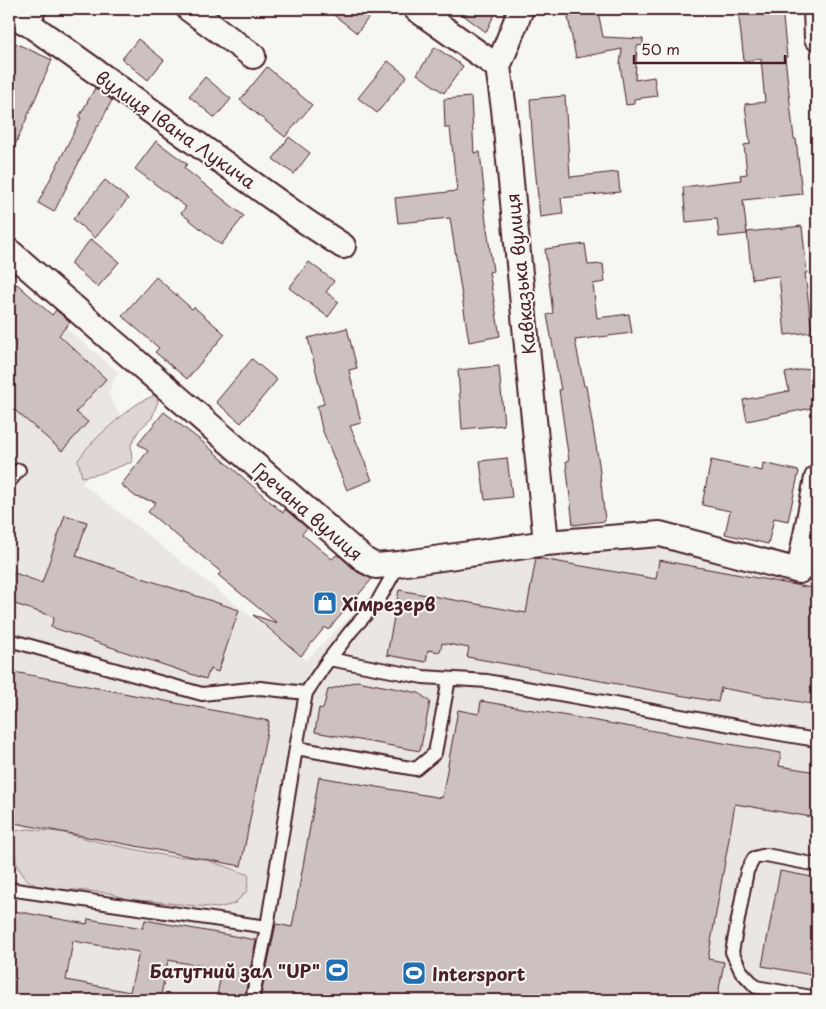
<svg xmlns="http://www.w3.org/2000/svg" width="826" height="1009" font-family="'Playpen Sans',sans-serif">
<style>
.built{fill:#e9e6e3}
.green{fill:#ddd6d5;stroke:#947a80}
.building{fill:#ccc1c0;stroke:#4a1f2b;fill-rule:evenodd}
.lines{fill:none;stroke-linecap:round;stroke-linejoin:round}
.lane-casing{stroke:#4a1f2b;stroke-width:16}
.street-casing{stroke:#4a1f2b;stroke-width:28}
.lane{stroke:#f6f6f2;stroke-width:12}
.street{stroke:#f6f6f2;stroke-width:24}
.labels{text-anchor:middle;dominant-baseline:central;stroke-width:4;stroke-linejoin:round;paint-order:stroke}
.street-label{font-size:18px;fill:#4a1f2b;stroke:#f6f6f2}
.poi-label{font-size:18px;font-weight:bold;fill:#4a1f2b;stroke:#f6f6f2;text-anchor:start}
</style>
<rect width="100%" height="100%" fill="#f6f6f2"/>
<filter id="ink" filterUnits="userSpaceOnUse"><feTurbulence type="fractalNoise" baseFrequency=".02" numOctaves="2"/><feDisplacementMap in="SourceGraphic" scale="10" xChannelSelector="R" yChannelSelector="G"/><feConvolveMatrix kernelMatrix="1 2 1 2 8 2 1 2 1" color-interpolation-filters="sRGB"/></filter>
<g filter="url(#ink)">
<path class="built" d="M 9,280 L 118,372 L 108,394 L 127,427 L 82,483 L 306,660 L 389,579 L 536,558 L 669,548 L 817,584 L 817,1000 L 9,1000 Z"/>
<path class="green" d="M 155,395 L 158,401 L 152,418 L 139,430 L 131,445 L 132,462 L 99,474 L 82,477 L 78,460 L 88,447 L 101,434 L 126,412 L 140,402 Z
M 27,829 L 60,832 L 104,843 L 167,856 L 201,858 L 249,875 L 247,891 L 234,904 L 218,908 L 148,901 L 131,901 L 110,893 L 76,890 L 58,891 L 41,889 L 27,880 L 17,866 L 15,850 L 14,849 L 11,832 Z"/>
<path class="building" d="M 326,9 L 375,9 L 357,33 Z
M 455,9 L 497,9 L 486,32 Z
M 738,9 L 782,9 L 787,57 L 785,57 L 794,139 L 796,139 L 802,194 L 743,200 L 747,234 L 719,237 L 717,219 L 686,222 L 683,187 L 741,180 L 740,175 L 747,174 L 744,145 L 750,144 L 745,104 L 765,102 L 761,59 L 744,61 Z
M 598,11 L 603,37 L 643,39 L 643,45 L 637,46 L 635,80 L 654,77 L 657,96 L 634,99 L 634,104 L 626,105 L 620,64 L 622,49 L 576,58 L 568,17 Z
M 138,39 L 164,60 L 148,80 L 122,59 Z
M 15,43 L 52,60 L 9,159 L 9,59 Z
M 435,47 L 463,66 L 444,93 L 417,74 Z
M 388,61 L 407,76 L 377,113 L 358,98 Z
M 267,67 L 312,105 L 285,137 L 240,100 Z
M 205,77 L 231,99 L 215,118 L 189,96 Z
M 95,88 L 112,100 L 98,127 L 97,126 L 54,212 L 38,203 L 81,118 L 79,117 Z
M 565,96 L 570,177 L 618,172 L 620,192 L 561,198 L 563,214 L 540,217 L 533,147 L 530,99 Z
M 471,97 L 474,153 L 480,152 L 485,200 L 483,200 L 493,271 L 489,272 L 500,336 L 469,342 L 450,218 L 398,223 L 395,198 L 457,191 L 450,128 L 445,128 L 444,99 Z
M 289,137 L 310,153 L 294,174 L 273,159 Z
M 156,141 L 187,164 L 184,168 L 244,216 L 221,245 L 181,213 L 186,207 L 135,169 Z
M 105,180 L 128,199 L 95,238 L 73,219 Z
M 802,226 L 807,273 L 805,273 L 812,332 L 785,335 L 779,276 L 752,279 L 747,232 Z
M 91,239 L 119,262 L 98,287 L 70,264 Z
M 585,244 L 588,265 L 603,264 L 605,282 L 593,284 L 597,318 L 629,314 L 632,333 L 575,340 L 584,386 L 586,386 L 599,464 L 605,521 L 573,525 L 566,461 L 569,461 L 559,390 L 561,390 L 547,315 L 553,313 L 545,249 Z
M 309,262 L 334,281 L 326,292 L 339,302 L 328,317 L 289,288 Z
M 156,277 L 192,309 L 194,307 L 225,334 L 187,379 L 155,352 L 159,348 L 122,316 Z
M 17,284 L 52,315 L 56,310 L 70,322 L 59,335 L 106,379 L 76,412 L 88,422 L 62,451 L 9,405 L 9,293 Z
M 347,328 L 357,368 L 349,370 L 361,423 L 350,426 L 372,480 L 347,490 L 322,429 L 317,406 L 324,404 L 308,338 Z
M 252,359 L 277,380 L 241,423 L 216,402 Z
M 499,366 L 504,425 L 462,429 L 458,370 Z
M 814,367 L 817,385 L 817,407 L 747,421 L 743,400 L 789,391 L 785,373 Z
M 164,412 L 205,444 L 283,513 L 285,509 L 307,528 L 302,534 L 332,559 L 336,555 L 341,557 L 357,572 L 372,579 L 328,630 L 325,627 L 301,656 L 253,615 L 277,623 L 218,575 L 221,572 L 148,512 L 156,502 L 136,497 L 121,485 L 148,451 L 138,444 Z
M 507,458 L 512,497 L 485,500 L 480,461 Z
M 711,460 L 762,471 L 763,463 L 799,471 L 788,521 L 774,518 L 768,544 L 725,534 L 730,511 L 702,505 Z
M 65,515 L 87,522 L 76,556 L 239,610 L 218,672 L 210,669 L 206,679 L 51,627 L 54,617 L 9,602 L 9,571 L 42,583 Z
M 536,558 L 656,579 L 659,560 L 817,589 L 817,705 L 721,688 L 718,702 L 467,657 L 469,648 L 442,643 L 440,652 L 428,650 L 426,662 L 387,655 L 399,590 L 526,613 Z
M 9,671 L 269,721 L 241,866 L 9,822 Z
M 357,681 L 419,693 L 430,702 L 420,751 L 315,732 L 319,708 L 323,709 L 328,690 Z
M 481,701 L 781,753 L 779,766 L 817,772 L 817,818 L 735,804 L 708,959 L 724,962 L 717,1000 L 260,1000 L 276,924 L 292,927 L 319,777 L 442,798 L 458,710 L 479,714 Z
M 780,871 L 817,878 L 817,976 L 762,966 Z
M 9,910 L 87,924 L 88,919 L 143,928 L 145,920 L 256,940 L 244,1000 L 216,1000 L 222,970 L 168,960 L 160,1000 L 9,1000 ZM 73,941 L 139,952 L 130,992 L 66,980 Z"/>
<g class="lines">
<g class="lane-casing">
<path id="lane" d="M 32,26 L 40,9
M 9,482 L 19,470
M 799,571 L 817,572
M 9,640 L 202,694 L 260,688 L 306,693
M 329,659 L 423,677 L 487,681 L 786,735 L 817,740
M 296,748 L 416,769 L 435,753 L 449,679
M 817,865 L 766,855 L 754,858 L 747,871 L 732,952 L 741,971 L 756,987 L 817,998
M 9,889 L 267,927
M 252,1000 L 267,927 L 296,748 L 306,693 L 324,666 L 351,631 L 378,601 L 399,564"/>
</g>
<g class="street-casing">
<path id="street" d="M 189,9 L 253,56
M 416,9 L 498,67
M 521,9 L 498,67 L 504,109 L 546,543
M 816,9 L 817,38
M 9,13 L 32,26 L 305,221 L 343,246
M 9,251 L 366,561 L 376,566 L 399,564 L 546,543 L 660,534 L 799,571 L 817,478"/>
</g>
<use href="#lane" class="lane"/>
<use href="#street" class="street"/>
</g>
</g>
<defs>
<g id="shop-square" transform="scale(1.25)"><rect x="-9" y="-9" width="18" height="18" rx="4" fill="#1f6fb2" stroke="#f6f6f2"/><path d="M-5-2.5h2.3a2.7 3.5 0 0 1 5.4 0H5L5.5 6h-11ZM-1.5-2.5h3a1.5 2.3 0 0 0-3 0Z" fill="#fff"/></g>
<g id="stadium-square" transform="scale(1.25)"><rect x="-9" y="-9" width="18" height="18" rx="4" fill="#1f6fb2" stroke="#f6f6f2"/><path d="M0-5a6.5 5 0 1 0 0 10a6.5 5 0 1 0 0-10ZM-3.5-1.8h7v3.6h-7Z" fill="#fff"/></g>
</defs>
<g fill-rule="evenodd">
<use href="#shop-square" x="325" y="603"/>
<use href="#stadium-square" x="337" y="970"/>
<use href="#stadium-square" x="414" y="973"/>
</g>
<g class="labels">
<g class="street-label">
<text transform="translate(176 129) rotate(35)">вулиця Івана Лукича</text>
<text transform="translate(520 274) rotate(-96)">Кавказька вулиця</text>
<text transform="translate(308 511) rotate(41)">Гречана вулиця</text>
</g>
<g class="poi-label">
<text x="342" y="603">Хімрезерв</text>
<text x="320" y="970" text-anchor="end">Батутний зал "UP"</text>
<text x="432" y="973">Intersport</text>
</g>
</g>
<rect width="826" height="1009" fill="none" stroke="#f6f6f2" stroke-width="30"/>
<rect x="15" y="15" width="796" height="979" fill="none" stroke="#4a1f2b" stroke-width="2" filter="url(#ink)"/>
<path d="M634 55v8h151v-8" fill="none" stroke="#4a1f2b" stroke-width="2.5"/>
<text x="641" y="55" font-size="15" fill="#4a1f2b" stroke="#f6f6f2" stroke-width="4" paint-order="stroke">50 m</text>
</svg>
